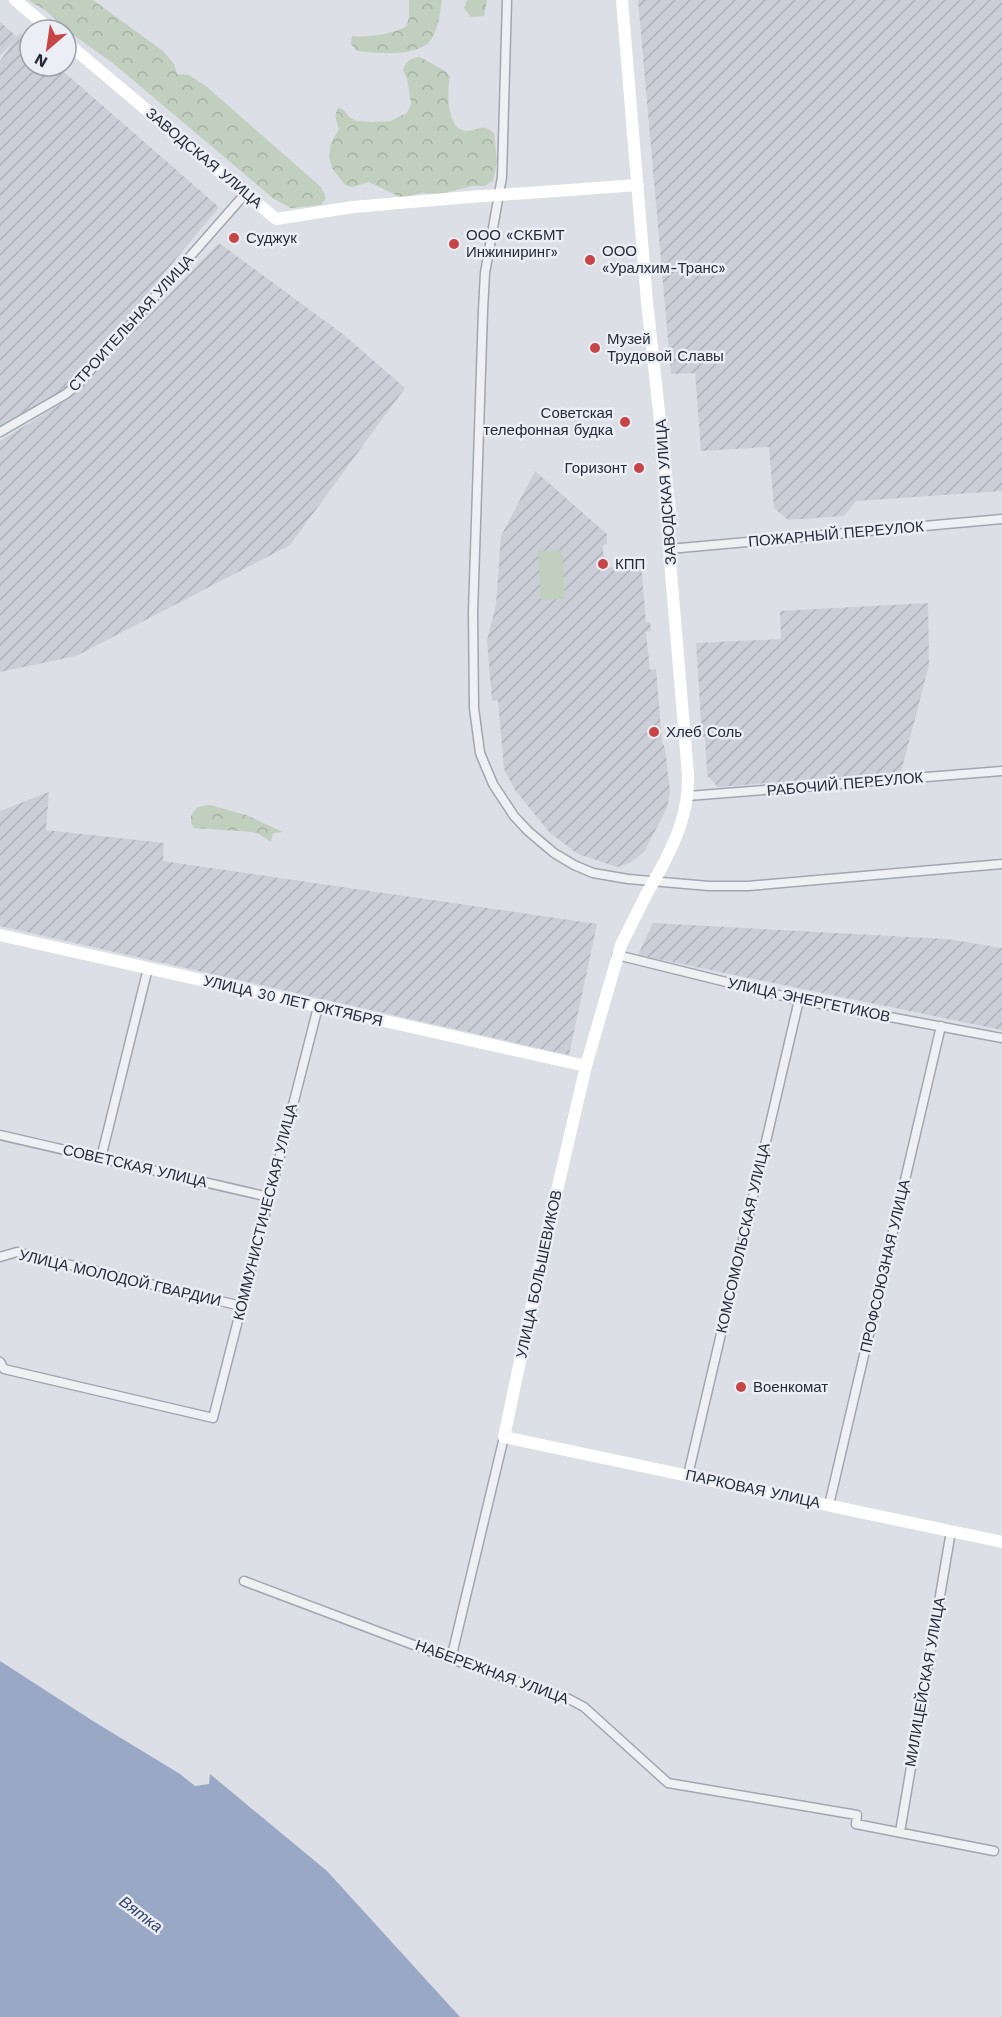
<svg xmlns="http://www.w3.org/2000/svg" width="1002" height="2017" font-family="'Work Sans',sans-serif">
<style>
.industrial{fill:url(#industrial-furrows)}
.forest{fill:url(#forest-crowns)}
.pitch{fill:#c0cfbe}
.water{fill:#98a8c5}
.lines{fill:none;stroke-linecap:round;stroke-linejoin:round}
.street-casing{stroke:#a2a6af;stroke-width:11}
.street{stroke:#eff0f4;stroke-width:8}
.secondary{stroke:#fff;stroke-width:12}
.secondary-bridge{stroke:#fff;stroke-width:12}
.poi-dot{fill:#c74547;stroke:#ebeef4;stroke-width:2}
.labels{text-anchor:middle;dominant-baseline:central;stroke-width:5;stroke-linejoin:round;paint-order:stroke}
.street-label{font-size:15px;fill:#272c3b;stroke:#ebeef4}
.poi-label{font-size:15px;fill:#272c3b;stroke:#ebeef4;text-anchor:start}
.water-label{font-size:16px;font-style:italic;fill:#33456d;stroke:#ebeef4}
</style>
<defs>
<pattern id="industrial-furrows" width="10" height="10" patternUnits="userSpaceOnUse" patternTransform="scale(1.5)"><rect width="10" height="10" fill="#cbced7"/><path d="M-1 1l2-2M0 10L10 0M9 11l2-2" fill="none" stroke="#aeb1b9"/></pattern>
<pattern id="forest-crowns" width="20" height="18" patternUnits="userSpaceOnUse" patternTransform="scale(1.5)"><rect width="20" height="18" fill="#c0cfbe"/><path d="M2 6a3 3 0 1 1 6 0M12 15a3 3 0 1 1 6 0" fill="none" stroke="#a5b2a4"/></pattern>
</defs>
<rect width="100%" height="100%" fill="#dcdfe6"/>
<path class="industrial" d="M 638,0 L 1002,0 L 1002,491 L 856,501 L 844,516 L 788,520 L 774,508 L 769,447 L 701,451 L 695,373 L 671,374 Z
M 0,22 L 17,37 L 20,33 L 30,42 L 30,66 L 57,66 L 219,207 L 71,386 L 0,429 L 0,61 L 15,40 L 0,56 Z
M 219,243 L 344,335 L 405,388 L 290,545 L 76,656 L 0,672 L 0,441 L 67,400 Z
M 535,471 L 607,534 L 607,544 L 603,545 L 603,551 L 604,556 L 607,557 L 608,568 L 641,563 L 646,622 L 650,622 L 651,631 L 646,632 L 650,670 L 656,669 L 662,741 L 665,749 L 670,791 L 667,808 L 644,852 L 630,863 L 617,867 L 578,854 L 550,833 L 515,790 L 504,769 L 498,700 L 492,701 L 487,640 L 496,605 L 501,536 Z
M 928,603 L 929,665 L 901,772 L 718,787 L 707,775 L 705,737 L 702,737 L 696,643 L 781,639 L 780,611 Z
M 49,792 L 46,830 L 164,843 L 163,861 L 597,924 L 569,1055 L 0,926 L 0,811 Z
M 653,923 L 947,939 L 1002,948 L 1002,1030 L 638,955 Z"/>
<path class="forest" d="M 28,0 L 93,0 L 163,51 L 174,64 L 177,74 L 189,75 L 207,87 L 321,187 L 326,198 L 321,205 L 291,208 L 274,199 L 114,64 L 72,34 L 45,10 Z
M 409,0 L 442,0 C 440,13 438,35 427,44 C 409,57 378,53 357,51 L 351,44 L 352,36 C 370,38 389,34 406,27 L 409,18 Z
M 467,0 L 487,0 L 484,16 L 471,17 L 464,8 Z
M 420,57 L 445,71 L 450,76 C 447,90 446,131 467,131 C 479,130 482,123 494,133 L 497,161 L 493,181 L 485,186 L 472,186 L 441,194 L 422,193 L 402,198 L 369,182 L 352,187 L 345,185 L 332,168 L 329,157 L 331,143 L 339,129 C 336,121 334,115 338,108 C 346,109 346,115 352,119 C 359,123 381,122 390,121 C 396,119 401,115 407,113 L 411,104 L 407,78 L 403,70 C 406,61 410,58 420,57 Z
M 210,805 L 246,815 L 283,832 L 273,833 L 271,842 L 259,834 L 252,832 L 194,828 L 191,823 L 191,816 L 197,807 Z"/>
<path class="pitch" d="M 562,550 L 565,599 L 541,600 L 538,551 Z"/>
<path class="water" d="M 0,1661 L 93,1721 L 180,1774 L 195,1786 L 209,1784 L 210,1774 L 327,1871 L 460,2017 L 0,2017 Z"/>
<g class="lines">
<g class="street-casing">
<path id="street" d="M 507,0 L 502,177 L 485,273 L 483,310 L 473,612 L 474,708 L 480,753 L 493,784 L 514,816 L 528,831 L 554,853 L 574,865 L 593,873 L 628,879 L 709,886 L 748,886 L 1002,864
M 0,432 L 66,394 L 79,383 L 245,194
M 669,549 L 1002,519
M 688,796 L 1002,771
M 617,955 L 799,1000 L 1002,1038
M 0,1135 L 269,1197
M 101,1158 L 148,968
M 0,1257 L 17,1252 L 241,1306
M 0,1362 L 4,1369 L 213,1418 L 318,1007
M 688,1475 L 799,1000
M 829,1505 L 941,1026
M 244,1581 L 451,1659 L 569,1699 L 584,1707 L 668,1783 L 857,1815 L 856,1824 L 994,1851
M 451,1659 L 504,1437
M 900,1832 L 951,1531"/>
</g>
<use href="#street" class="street"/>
<path class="secondary" d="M 15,0 L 51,30
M 622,0 L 647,302 L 670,512 L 668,527 L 669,549 L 688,775 C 689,811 676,841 659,872
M 66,42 L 276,219 L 353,207 L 469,197
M 528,193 L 638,185
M 646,895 L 621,945 L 586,1066 L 546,1238 L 504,1437 L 1002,1542
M 0,935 L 586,1066"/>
<path class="secondary-bridge" d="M 469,197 L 528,193
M 646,895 L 659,872"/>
</g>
<g class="poi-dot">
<circle cx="234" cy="238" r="6"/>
<circle cx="454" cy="244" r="6"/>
<circle cx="590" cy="260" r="6"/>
<circle cx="595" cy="348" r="6"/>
<circle cx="625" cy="422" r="6"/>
<circle cx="639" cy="468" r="6"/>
<circle cx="603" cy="564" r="6"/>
<circle cx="654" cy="732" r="6"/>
<circle cx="741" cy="1387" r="6"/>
</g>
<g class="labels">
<g class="street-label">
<text transform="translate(204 158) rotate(40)">ЗАВОДСКАЯ УЛИЦА</text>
<text transform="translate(131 323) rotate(-48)">СТРОИТЕЛЬНАЯ УЛИЦА</text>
<text transform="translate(666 492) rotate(-94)">ЗАВОДСКАЯ УЛИЦА</text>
<text transform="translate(836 534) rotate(-5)">ПОЖАРНЫЙ ПЕРЕУЛОК</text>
<text transform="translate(845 784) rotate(-5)">РАБОЧИЙ ПЕРЕУЛОК</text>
<text transform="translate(809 1000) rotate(12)">УЛИЦА ЭНЕРГЕТИКОВ</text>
<text transform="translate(293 1001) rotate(13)">УЛИЦА 30 ЛЕТ ОКТЯБРЯ</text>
<text transform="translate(135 1166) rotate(13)">СОВЕТСКАЯ УЛИЦА</text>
<text transform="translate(265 1212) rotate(-76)">КОММУНИСТИЧЕСКАЯ УЛИЦА</text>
<text transform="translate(743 1238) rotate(-77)">КОМСОМОЛЬСКАЯ УЛИЦА</text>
<text transform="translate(885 1266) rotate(-77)">ПРОФСОЮЗНАЯ УЛИЦА</text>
<text transform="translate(539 1274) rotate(-78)">УЛИЦА БОЛЬШЕВИКОВ</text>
<text transform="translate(120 1278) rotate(13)">УЛИЦА МОЛОДОЙ ГВАРДИИ</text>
<text transform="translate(753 1489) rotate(12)">ПАРКОВАЯ УЛИЦА</text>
<text transform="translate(492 1672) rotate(20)">НАБЕРЕЖНАЯ УЛИЦА</text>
<text transform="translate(925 1682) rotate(-80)">МИЛИЦЕЙСКАЯ УЛИЦА</text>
</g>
<g class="poi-label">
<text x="466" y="235">ООО «СКБМТ<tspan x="466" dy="17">Инжиниринг»</tspan></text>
<text x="246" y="238">Суджук</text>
<text x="602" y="251">ООО<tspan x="602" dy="17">«Уралхим-Транс»</tspan></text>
<text x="607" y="339">Музей<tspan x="607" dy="17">Трудовой Славы</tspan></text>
<text x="613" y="413" text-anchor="end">Советская<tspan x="613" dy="17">телефонная будка</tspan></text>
<text x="627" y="468" text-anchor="end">Горизонт</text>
<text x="615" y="564">КПП</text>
<text x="666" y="732">Хлеб Соль</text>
<text x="753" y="1387">Военкомат</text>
</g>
<g class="water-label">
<text transform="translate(141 1914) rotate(37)">Вятка</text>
</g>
</g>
<g transform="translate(48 48) rotate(209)"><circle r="28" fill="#ebeef4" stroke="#9da0aa" stroke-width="1.5"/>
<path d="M0-4.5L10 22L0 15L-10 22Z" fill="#c74547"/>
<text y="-9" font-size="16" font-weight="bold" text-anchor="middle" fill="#272c3b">N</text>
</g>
</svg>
